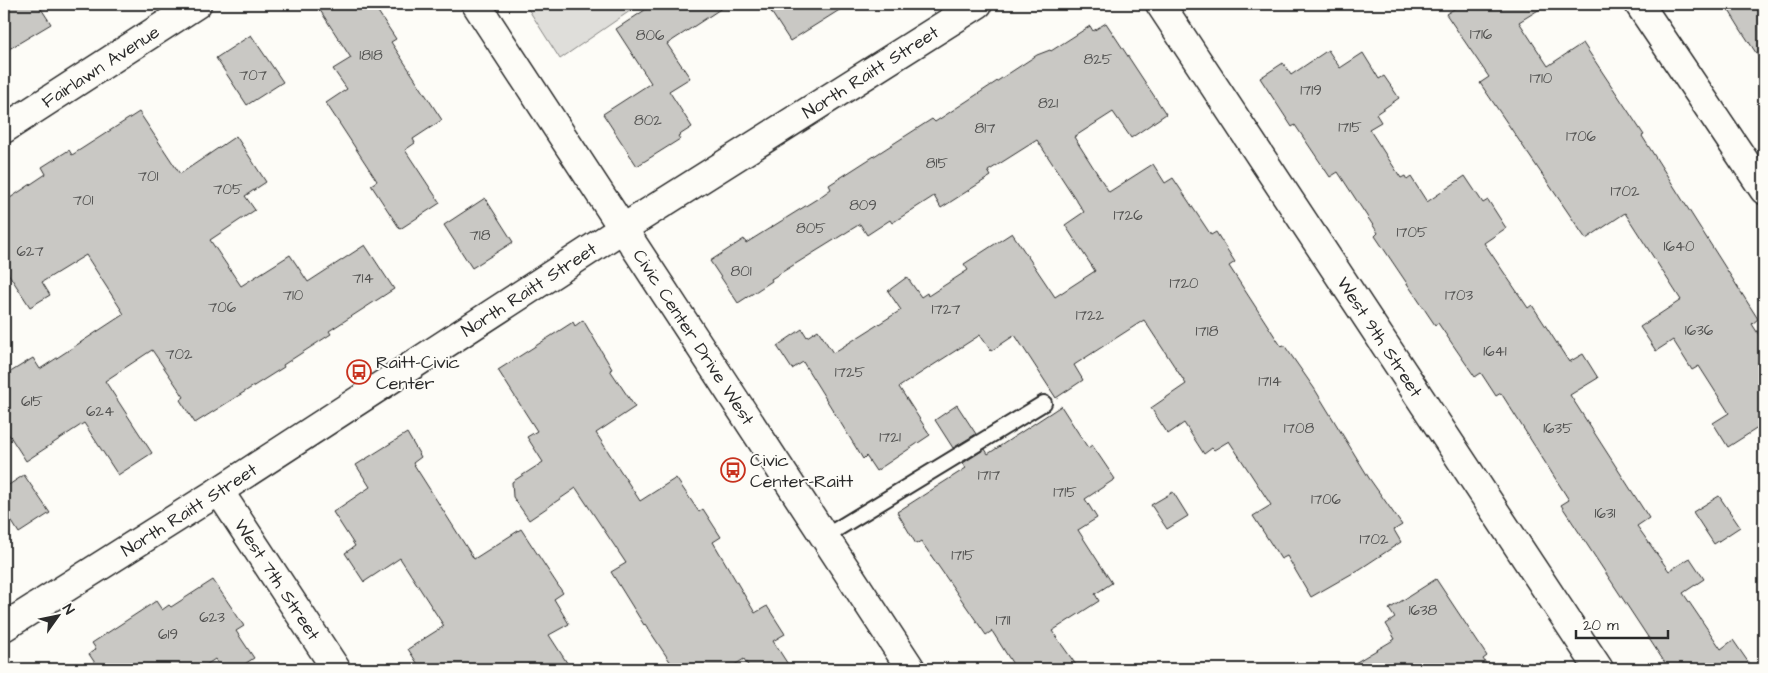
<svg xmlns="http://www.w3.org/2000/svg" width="1768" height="673" font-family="'Architects Daughter',sans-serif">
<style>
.green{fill:#dfdeda;stroke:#858482}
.building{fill:#c9c8c4;stroke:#2b2b2b}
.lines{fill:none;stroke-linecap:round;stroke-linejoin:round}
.lane-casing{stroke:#2b2b2b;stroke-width:18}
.street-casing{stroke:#2b2b2b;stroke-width:31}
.secondary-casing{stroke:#2b2b2b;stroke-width:31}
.lane{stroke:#fdfcf7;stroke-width:14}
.street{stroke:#fdfcf7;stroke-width:28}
.secondary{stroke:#fdfcf7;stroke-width:28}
.labels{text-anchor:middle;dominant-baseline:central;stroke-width:4;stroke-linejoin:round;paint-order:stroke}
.number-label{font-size:15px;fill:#525251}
.street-label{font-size:18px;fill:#2b2b2b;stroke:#fdfcf7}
.poi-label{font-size:18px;fill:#2b2b2b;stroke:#fdfcf7;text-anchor:start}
</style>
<rect width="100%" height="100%" fill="#fdfcf7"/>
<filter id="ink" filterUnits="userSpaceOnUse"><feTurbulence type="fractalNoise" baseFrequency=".02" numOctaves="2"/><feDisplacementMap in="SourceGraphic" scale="10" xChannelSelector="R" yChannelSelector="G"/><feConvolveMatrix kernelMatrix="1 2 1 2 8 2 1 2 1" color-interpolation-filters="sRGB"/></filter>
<g filter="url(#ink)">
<path class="green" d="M 525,4 L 640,4 L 560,59 Z"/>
<path class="building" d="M 4,4 L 38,4 L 51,24 L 4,52 Z
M 316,4 L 373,4 L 396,39 L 391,42 L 442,120 L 413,139 L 415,143 L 405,150 L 440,203 L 400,229 L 371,185 L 377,181 L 326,103 L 347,89 L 333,69 L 351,58 Z
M 654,4 L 728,4 L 667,44 L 690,78 L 669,91 L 692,127 L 678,136 L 680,139 L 637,166 L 603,114 L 651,83 L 616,29 Z
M 766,4 L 849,4 L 790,41 Z
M 1462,4 L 1548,4 L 1519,22 L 1548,66 L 1583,43 L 1644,135 L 1642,136 L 1758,319 L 1752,324 L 1764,343 L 1764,424 L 1728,447 L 1713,423 L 1729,413 L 1699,366 L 1692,370 L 1673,340 L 1656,351 L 1640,327 L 1681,300 L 1625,213 L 1586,239 L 1480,83 L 1489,77 L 1446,14 Z
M 1725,4 L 1764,4 L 1764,65 L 1741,30 Z
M 1106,23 L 1166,114 L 1131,138 L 1113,112 L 1074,137 L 1109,192 L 1153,164 L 1165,183 L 1173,178 L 1211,235 L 1216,232 L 1235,262 L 1229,266 L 1281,346 L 1284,345 L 1314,388 L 1369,478 L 1402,525 L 1394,530 L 1401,542 L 1360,569 L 1311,597 L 1287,556 L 1281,559 L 1253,516 L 1271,505 L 1229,441 L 1214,450 L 1212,448 L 1204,454 L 1184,423 L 1168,434 L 1151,408 L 1186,384 L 1144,320 L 1074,365 L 1083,380 L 1056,398 L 1015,335 L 991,351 L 980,335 L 899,387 L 930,435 L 876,471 L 866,456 L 863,459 L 803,362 L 792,369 L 777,346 L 802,329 L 807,337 L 818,330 L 833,353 L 901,310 L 888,291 L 907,277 L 921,297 L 927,293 L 928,296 L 968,270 L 964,264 L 1012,233 L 1055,297 L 1095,271 L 1065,225 L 1084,212 L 1037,140 L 988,171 L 991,176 L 941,208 L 934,196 L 892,223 L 890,220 L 867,235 L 860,224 L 771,279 L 772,281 L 738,303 L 710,261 L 744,239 L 746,243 L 820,197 L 831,189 L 829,185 L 932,119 L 935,122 L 1037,55 L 1050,50 L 1051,51 L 1090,26 L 1093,31 Z
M 251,35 L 283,82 L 247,105 L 216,58 Z
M 1328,50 L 1340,68 L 1363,53 L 1379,79 L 1384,76 L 1399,98 L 1376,114 L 1381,122 L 1369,129 L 1401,178 L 1405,176 L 1407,180 L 1411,177 L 1427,202 L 1465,176 L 1483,203 L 1488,200 L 1506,228 L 1484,243 L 1528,308 L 1532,305 L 1569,362 L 1583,354 L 1598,378 L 1570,395 L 1649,518 L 1637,526 L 1669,571 L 1690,558 L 1704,579 L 1683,593 L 1721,649 L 1733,640 L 1753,669 L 1669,669 L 1561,505 L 1569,500 L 1501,393 L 1496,396 L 1481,373 L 1475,377 L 1438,323 L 1435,325 L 1375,236 L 1378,233 L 1338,172 L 1330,177 L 1295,125 L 1292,127 L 1260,78 L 1283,63 L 1291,75 Z
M 139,112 L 180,174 L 236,136 L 266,182 L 245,196 L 255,210 L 210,240 L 241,286 L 290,255 L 308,282 L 365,245 L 394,289 L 329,331 L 331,334 L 283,365 L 284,367 L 195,423 L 180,400 L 184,397 L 152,350 L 105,381 L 152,453 L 118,475 L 84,423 L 26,461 L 4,427 L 4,376 L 33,358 L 40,369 L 124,314 L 86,255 L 42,282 L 50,295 L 30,307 L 4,267 L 4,202 L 46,174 L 42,167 L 69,150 L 72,155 Z
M 485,198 L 513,242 L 472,268 L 444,225 Z
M 583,320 L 612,369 L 610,370 L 635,407 L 596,433 L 640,501 L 676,478 L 699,512 L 703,509 L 721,537 L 713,542 L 755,613 L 767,606 L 785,634 L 773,641 L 791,669 L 750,669 L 744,659 L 728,669 L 675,669 L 645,624 L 644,625 L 611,572 L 626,563 L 576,488 L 529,520 L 513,497 L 512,482 L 543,462 L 527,437 L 537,431 L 498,370 L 573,322 L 575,326 Z
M 957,405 L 976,434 L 953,448 L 935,420 Z
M 1061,406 L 1088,448 L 1092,445 L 1115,479 L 1085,499 L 1097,518 L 1078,530 L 1112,583 L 1095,594 L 1099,601 L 1052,631 L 1079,669 L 1016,669 L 992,631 L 986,635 L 921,541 L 916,544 L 897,512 L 966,468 L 963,463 L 985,449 L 988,454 Z
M 407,433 L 421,457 L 413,463 L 474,559 L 521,529 L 563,593 L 554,599 L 569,624 L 549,635 L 571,669 L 421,669 L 408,649 L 444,626 L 400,558 L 364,582 L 345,553 L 355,546 L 333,512 L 370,487 L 356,465 Z
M 24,475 L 50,513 L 19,533 L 4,509 L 4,488 Z
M 1173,492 L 1188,516 L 1167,529 L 1151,505 Z
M 1719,496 L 1740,527 L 1714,544 L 1693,512 Z
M 1436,579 L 1487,656 L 1483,659 L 1490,669 L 1345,669 L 1395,639 L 1386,624 L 1395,618 L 1389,609 Z
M 213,580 L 244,626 L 236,631 L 254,658 L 237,669 L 222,669 L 215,659 L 200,669 L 99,669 L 89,654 L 96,649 L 92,643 L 156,601 L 162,610 L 169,605 L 171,607 Z"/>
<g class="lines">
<g class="lane-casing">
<path id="lane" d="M 824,537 L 1044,403"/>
</g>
<g class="street-casing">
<g id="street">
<path id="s1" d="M 1160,4 L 1599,669"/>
<path d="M 1639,4 L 1764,190"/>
<path id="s2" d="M 4,129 L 197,4"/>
<path id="s3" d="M 219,491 L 336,669"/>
</g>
</g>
<g class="secondary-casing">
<g id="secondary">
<path id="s4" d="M 476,4 L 911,669"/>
<path id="s5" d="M 4,627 L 219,491 L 622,229 L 978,4"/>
</g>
</g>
<use href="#lane" class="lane"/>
<use href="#street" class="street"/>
<use href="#secondary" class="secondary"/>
</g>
</g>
<defs>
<g id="bus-ring" transform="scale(1.25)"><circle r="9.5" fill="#fdfcf7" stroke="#c8321e" stroke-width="1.5"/><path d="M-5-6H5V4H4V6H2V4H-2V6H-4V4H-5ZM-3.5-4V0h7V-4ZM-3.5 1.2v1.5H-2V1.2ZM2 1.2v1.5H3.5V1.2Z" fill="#c8321e"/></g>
</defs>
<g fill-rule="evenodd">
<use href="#bus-ring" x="359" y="372"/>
<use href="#bus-ring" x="733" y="470"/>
</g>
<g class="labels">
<g class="number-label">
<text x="1481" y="34">1716</text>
<text x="650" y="35">806</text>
<text x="371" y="55">1818</text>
<text x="1098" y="59">825</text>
<text x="253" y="75">707</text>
<text x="1541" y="78">1710</text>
<text x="1311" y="90">1719</text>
<text x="1048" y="103">821</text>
<text x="648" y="120">802</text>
<text x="1350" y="127">1715</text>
<text x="985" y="128">817</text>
<text x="1581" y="136">1706</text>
<text x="937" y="163">815</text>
<text x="148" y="176">701</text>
<text x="228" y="189">705</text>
<text x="1625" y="191">1702</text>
<text x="83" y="200">701</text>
<text x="863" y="205">809</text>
<text x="1128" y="215">1726</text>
<text x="811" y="228">805</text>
<text x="1412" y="232">1705</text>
<text x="480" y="235">718</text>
<text x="1679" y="246">1640</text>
<text x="30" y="251">627</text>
<text x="741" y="271">801</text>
<text x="363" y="278">714</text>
<text x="1184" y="283">1720</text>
<text x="293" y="295">710</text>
<text x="1459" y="295">1703</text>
<text x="222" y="307">706</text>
<text x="946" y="309">1727</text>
<text x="1090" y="315">1722</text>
<text x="1699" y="330">1636</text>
<text x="1207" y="331">1718</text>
<text x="1495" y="351">1641</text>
<text x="179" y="354">702</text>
<text x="850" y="372">1725</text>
<text x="1270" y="381">1714</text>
<text x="32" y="401">615</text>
<text x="100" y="411">624</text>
<text x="1299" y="428">1708</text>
<text x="1558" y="428">1635</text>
<text x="890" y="437">1721</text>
<text x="989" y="475">1717</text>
<text x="1065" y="492">1715</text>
<text x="1326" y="499">1706</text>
<text x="1605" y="513">1631</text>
<text x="1374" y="539">1702</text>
<text x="963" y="555">1715</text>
<text x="1423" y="610">1638</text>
<text x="212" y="617">623</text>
<text x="1003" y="620">1711</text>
<text x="168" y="634">619</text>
</g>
<g class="street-label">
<text stroke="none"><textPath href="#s2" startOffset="115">Fairlawn Avenue</textPath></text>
<text stroke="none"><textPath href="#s5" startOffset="1029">North Raitt Street</textPath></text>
<text stroke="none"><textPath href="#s5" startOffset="624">North Raitt Street</textPath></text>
<text stroke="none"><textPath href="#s1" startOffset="399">West 9th Street</textPath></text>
<text stroke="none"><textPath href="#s4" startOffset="398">Civic Center Drive West</textPath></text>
<text stroke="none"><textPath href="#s5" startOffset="219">North Raitt Street</textPath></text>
<text stroke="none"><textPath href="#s3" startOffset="106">West 7th Street</textPath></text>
</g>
<g class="poi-label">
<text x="376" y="362">Raitt-Civic<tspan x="376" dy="21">Center</tspan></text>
<text x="750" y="460">Civic<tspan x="750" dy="21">Center-Raitt</tspan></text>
</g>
</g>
<rect width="1768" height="673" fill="none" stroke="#fdfcf7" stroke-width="20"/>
<rect x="10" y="10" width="1748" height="653" fill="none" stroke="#2b2b2b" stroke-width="2" filter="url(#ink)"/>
<g transform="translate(58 616) rotate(57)" stroke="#fdfcf7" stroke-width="4" paint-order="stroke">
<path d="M0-4L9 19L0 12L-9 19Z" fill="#2b2b2b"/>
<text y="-8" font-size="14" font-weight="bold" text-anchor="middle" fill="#2b2b2b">N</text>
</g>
<path d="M1576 630v8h92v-8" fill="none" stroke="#2b2b2b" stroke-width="2.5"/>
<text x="1583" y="630" font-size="15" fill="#2b2b2b" stroke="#fdfcf7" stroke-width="4" paint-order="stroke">20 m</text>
</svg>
